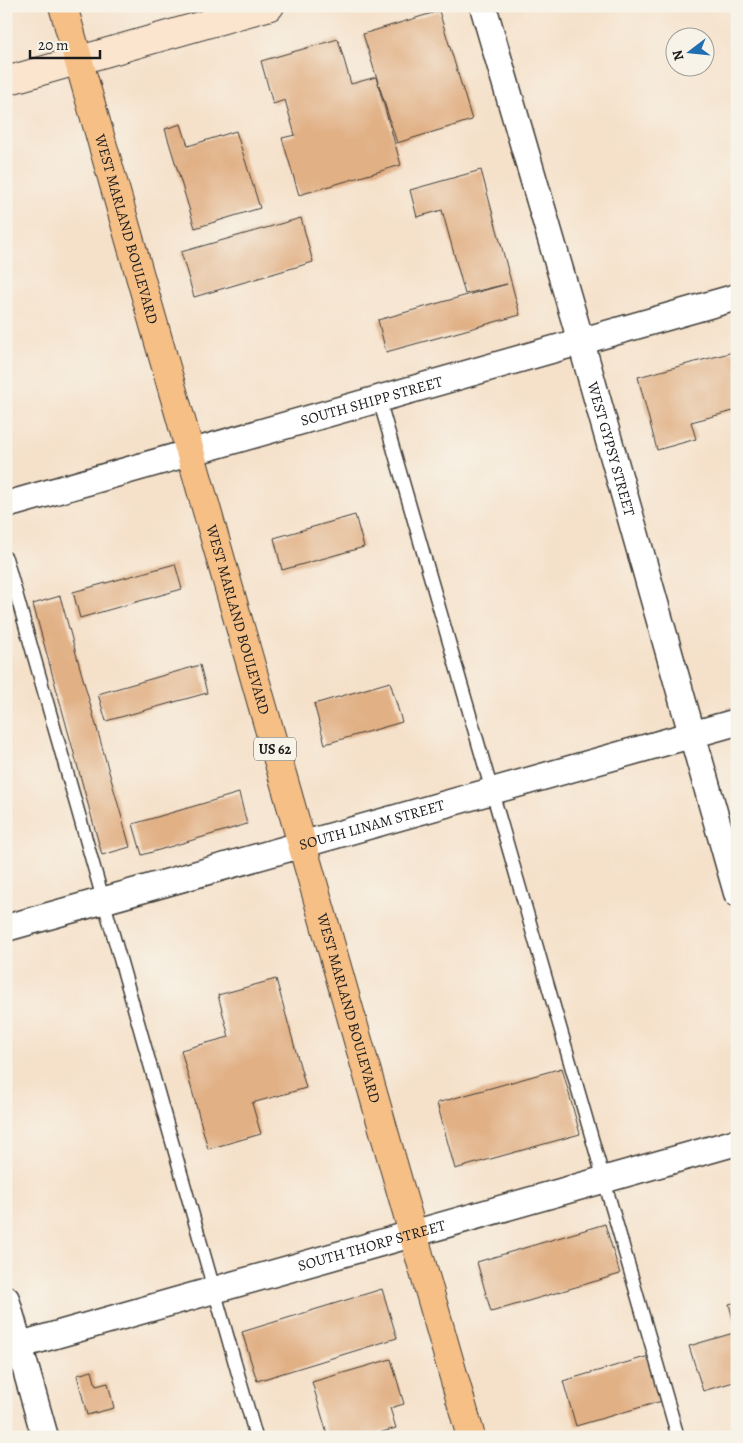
<svg xmlns="http://www.w3.org/2000/svg" width="743" height="1443" font-family="Alegreya,serif">
<style>
.building{fill:#e1b085}
.lines{fill:none;stroke-linecap:round;stroke-linejoin:round}
.lane-casing{stroke:#3d3a36;stroke-width:15}
.street-casing{stroke:#3d3a36;stroke-width:29}
.secondary-casing{stroke:#3d3a36;stroke-width:30}
.highway-casing{stroke:#3d3a36;stroke-width:30}
.lane{stroke:#fff;stroke-width:12}
.street{stroke:#fff;stroke-width:26}
.secondary{stroke:#fbe5cf;stroke-width:28}
.highway{stroke:#f5bf86;stroke-width:28}
.labels{text-anchor:middle;dominant-baseline:central;stroke-width:4;stroke-linejoin:round;paint-order:stroke}
.shield{fill:#f7f3e8;stroke:#5e5c59;stroke-width:1}
.shield-label{font-size:14px;font-weight:bold;fill:#1c1c1c}
.street-label{font-size:15px;fill:#1c1c1c;stroke:#f7f3e8}
</style>
<rect width="100%" height="100%" fill="#f7f3e8"/>
<filter id="ink" filterUnits="userSpaceOnUse"><feTurbulence type="fractalNoise" baseFrequency=".02" numOctaves="2"/><feDisplacementMap in="SourceGraphic" scale="10" xChannelSelector="R" yChannelSelector="G"/><feConvolveMatrix kernelMatrix="1 2 1 2 8 2 1 2 1" color-interpolation-filters="sRGB"/></filter>
<filter id="wash" filterUnits="userSpaceOnUse"><feTurbulence type="fractalNoise" baseFrequency=".0096" numOctaves="4" result="noise"/><feDisplacementMap in="SourceGraphic" scale="20" xChannelSelector="R" yChannelSelector="G"/><feGaussianBlur stdDeviation="1.12" result="paint"/><feColorMatrix in="noise" values="0 0 0 0 0 0 0 0 0 0 0 0 0 0 0 0 0 1.4 0 .05"/><feComposite in="paint" operator="in"/></filter>
<g filter="url(#wash)">
<rect width="100%" height="100%" fill="#f5e1ca"/>
<g id="blocks">
<path class="building" d="M 439,11 L 472,120 L 397,143 L 363,34 Z
M 338,39 L 351,84 L 376,77 L 401,165 L 299,195 L 282,138 L 295,135 L 285,100 L 273,104 L 261,61 Z
M 181,124 L 188,146 L 236,131 L 260,208 L 195,228 L 165,129 Z
M 481,170 L 520,315 L 386,352 L 378,320 L 507,284 L 465,294 L 442,210 L 417,217 L 410,190 Z
M 301,218 L 313,262 L 194,297 L 181,252 Z
M 737,351 L 737,410 L 691,422 L 696,439 L 657,450 L 638,377 Z
M 355,515 L 364,547 L 282,570 L 274,538 Z
M 175,564 L 182,589 L 80,618 L 73,592 Z
M 60,596 L 130,847 L 102,855 L 33,604 Z
M 200,665 L 207,693 L 106,721 L 98,694 Z
M 390,682 L 402,722 L 325,744 L 314,704 Z
M 239,793 L 247,824 L 142,855 L 133,824 Z
M 276,979 L 306,1088 L 252,1103 L 261,1134 L 208,1149 L 181,1050 L 229,1037 L 218,995 Z
M 562,1068 L 580,1134 L 455,1169 L 437,1103 Z
M 605,1224 L 620,1274 L 491,1312 L 477,1262 Z
M 382,1289 L 397,1338 L 257,1381 L 242,1332 Z
M 737,1302 L 737,1329 L 736,1329 L 729,1304 Z
M 737,1332 L 737,1381 L 703,1391 L 689,1346 Z
M 649,1356 L 662,1401 L 576,1426 L 563,1381 Z
M 391,1359 L 404,1404 L 390,1408 L 396,1428 L 365,1437 L 328,1437 L 312,1382 Z
M 92,1371 L 96,1386 L 108,1383 L 114,1408 L 87,1415 L 77,1375 Z"/>
</g>
</g>
<g filter="url(#ink)">
<use href="#blocks" fill-opacity="0" stroke="#3d3a36" stroke-width="1"/>
<g class="lines">
<g class="lane-casing">
<path id="lane" d="M 379,399 L 678,1437
M 6,558 L 256,1437"/>
</g>
<g class="street-casing">
<g id="street">
<path id="s1" d="M 483,6 L 581,342 L 737,893"/>
<path id="s2" d="M 6,505 L 737,297"/>
<path id="s3" d="M 6,928 L 737,722"/>
<path d="M 6,1299 L 45,1437"/>
<path id="s4" d="M 6,1349 L 737,1142"/>
</g>
</g>
<g class="secondary-casing">
<path id="secondary" d="M 6,81 L 270,6"/>
</g>
<g class="highway-casing">
<g id="highway">
<path id="s5" d="M 63,6 L 471,1437"/>
</g>
</g>
<use href="#lane" class="lane"/>
<use href="#street" class="street"/>
<use href="#secondary" class="secondary"/>
<use href="#highway" class="highway"/>
</g>
</g>
<g class="labels">
<rect class="shield" x="254" y="737.5" width="42" height="23" rx="4"/>
<g class="shield-label">
<text x="275" y="749">US 62</text>
</g>
<g class="street-label">
<text stroke="none"><textPath href="#s5" startOffset="232">WEST MARLAND BOULEVARD</textPath></text>
<text stroke="none"><textPath href="#s2" startOffset="380">SOUTH SHIPP STREET</textPath></text>
<text stroke="none"><textPath href="#s1" startOffset="461">WEST GYPSY STREET</textPath></text>
<text stroke="none"><textPath href="#s5" startOffset="638">WEST MARLAND BOULEVARD</textPath></text>
<text stroke="none"><textPath href="#s3" startOffset="380">SOUTH LINAM STREET</textPath></text>
<text stroke="none"><textPath href="#s5" startOffset="1042">WEST MARLAND BOULEVARD</textPath></text>
<text stroke="none"><textPath href="#s4" startOffset="380">SOUTH THORP STREET</textPath></text>
</g>
</g>
<rect width="743" height="1443" fill="none" stroke="#f7f3e8" stroke-width="25"/>
<g transform="translate(690 52) rotate(254)"><circle r="24" fill="#f7f3e8" stroke="#9f9d96"/>
<path d="M0-4L9 19L0 12L-9 19Z" fill="#1f6fb2"/>
<text y="-8" font-size="14" font-weight="bold" text-anchor="middle" fill="#1c1c1c">N</text>
</g>
<path d="M30 50v8h70v-8" fill="none" stroke="#1c1c1c" stroke-width="2.5"/>
<text x="38" y="50" font-size="15" fill="#1c1c1c" stroke="#f7f3e8" stroke-width="4" paint-order="stroke">20 m</text>
</svg>
